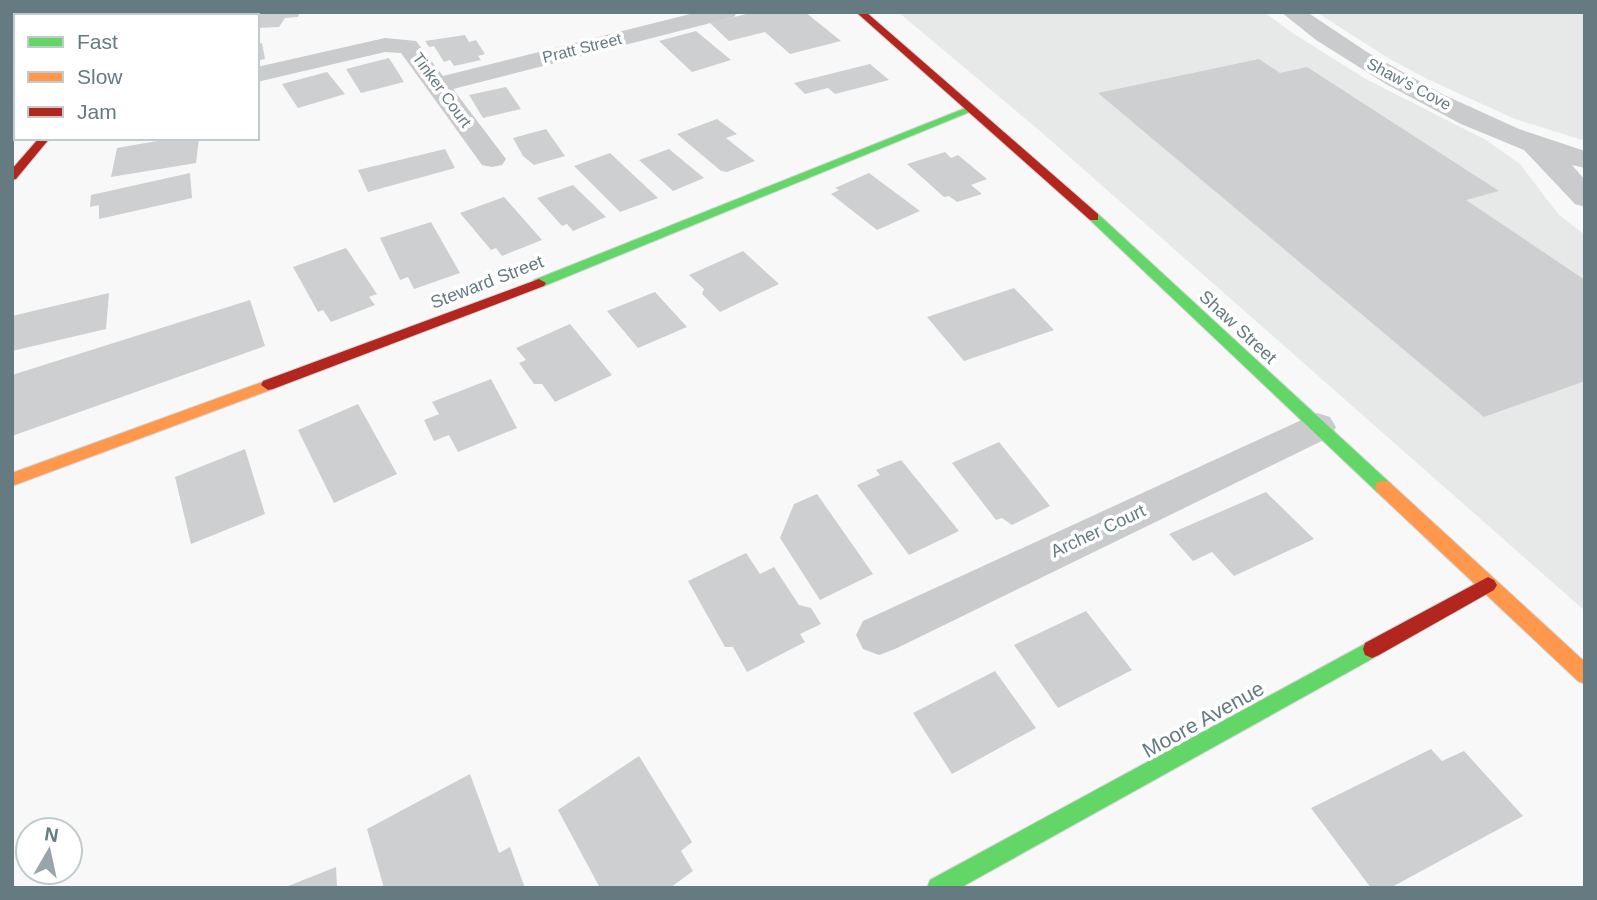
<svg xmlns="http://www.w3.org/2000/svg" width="1597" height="900" font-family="Arial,sans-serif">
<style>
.built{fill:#e7e9e8}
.building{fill:#cdcfd0}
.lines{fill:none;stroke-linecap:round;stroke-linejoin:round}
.fast-casing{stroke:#d3d4d5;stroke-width:2}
.slow-casing{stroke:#d3d4d5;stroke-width:2}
.jam-casing{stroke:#d3d4d5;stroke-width:2}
.lane{fill:#c9cbcc;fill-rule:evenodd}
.street{fill:#c9cbcc;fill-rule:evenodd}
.fast{fill:#63d668;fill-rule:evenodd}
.slow{fill:#ff974d;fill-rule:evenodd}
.jam{fill:#b3261e;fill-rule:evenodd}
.labels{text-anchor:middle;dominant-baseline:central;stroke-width:7;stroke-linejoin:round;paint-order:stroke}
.far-street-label{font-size:16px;fill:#657a81;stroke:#fff}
.street-label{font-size:18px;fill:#657a81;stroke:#fff}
.near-street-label{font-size:21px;fill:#657a81;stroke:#fff}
</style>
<rect width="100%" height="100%" fill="#f8f8f8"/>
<path class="built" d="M 898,12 L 1264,12 L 1294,34 L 1366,79 L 1486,140 L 1520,164 L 1559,215 L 1585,235 L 1585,611 L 1040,131 Z
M 1316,12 L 1585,12 L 1585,141 L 1515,119 L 1427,79 L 1388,58 Z"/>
<path class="building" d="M 245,12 L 300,12 L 298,17 L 285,18 L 279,27 L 257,28 L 257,16 L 243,16 Z
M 754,12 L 805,12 L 841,41 L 790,54 L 765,32 L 729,41 L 710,23 Z
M 696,31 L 731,60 L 692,72 L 659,41 Z
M 465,35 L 469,42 L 476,40 L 485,54 L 478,56 L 481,60 L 454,66 L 450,60 L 444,62 L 434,46 L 429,47 L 425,41 Z
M 262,43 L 265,59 L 257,61 L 257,44 Z
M 389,58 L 404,82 L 361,93 L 346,69 Z
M 1259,59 L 1280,73 L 1307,67 L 1499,191 L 1466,200 L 1585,280 L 1585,381 L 1484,417 L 1098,93 Z
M 870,64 L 889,80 L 835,94 L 828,88 L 805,94 L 794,83 Z
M 327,72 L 345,94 L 298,108 L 282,84 Z
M 506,87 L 521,109 L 483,118 L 469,95 Z
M 717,119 L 737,134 L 726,138 L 755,161 L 727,172 L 721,171 L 677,134 Z
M 546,129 L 565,156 L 534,165 L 523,156 L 513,138 Z
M 174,138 L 199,138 L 196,163 L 111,177 L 117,148 Z
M 445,149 L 455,168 L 368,192 L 358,170 Z
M 669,149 L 704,178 L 673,191 L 639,160 Z
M 945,152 L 951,158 L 958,155 L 987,179 L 971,185 L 982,194 L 957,202 L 949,196 L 944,197 L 907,164 Z
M 610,153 L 658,198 L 620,212 L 574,166 Z
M 190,173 L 192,198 L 99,219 L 99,205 L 90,207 L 91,195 Z
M 869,173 L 920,211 L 877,230 L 831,194 L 839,190 L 835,188 Z
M 573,185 L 606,217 L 573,231 L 567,224 L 562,226 L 537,198 Z
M 504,197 L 542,240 L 502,256 L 496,248 L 491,250 L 460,213 Z
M 431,222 L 460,273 L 414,289 L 408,277 L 400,280 L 380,238 Z
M 346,248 L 377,294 L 369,297 L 375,305 L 331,322 L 323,310 L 318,312 L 293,267 Z
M 743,251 L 779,284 L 720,312 L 702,294 L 704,289 L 689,275 Z
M 1014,288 L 1054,330 L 964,361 L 927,317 Z
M 655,292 L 687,327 L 638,348 L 607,311 Z
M 109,293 L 106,329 L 12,351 L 12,316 Z
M 250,300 L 265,346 L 12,436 L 12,375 Z
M 570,324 L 612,375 L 555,402 L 542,384 L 534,384 L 519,363 L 526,360 L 516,348 Z
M 491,379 L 517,428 L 458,452 L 449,435 L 434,441 L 424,420 L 439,414 L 432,402 Z
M 358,404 L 397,474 L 334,503 L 298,430 Z
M 999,442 L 1050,506 L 1012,525 L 1002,518 L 996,520 L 952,463 Z
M 245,449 L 265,514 L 191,544 L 175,477 Z
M 901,460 L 959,531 L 909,555 L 857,485 L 880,475 L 876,470 Z
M 1266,492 L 1314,539 L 1234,576 L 1212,552 L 1193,561 L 1169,534 Z
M 817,494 L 873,574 L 820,600 L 780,538 L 794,504 Z
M 746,553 L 760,574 L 774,567 L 799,605 L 811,608 L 821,624 L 800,634 L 805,642 L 747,672 L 733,647 L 725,647 L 688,581 Z
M 1086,611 L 1132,670 L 1058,708 L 1014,645 Z
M 995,671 L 1036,728 L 952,774 L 913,713 Z
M 1431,749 L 1442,761 L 1464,751 L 1523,816 L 1390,888 L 1371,888 L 1311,808 Z
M 639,756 L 692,842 L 681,851 L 693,871 L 670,888 L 600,888 L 558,810 Z
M 470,774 L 499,853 L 510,847 L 525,888 L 384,888 L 367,829 Z
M 336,867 L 337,888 L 283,888 Z"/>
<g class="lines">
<g class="fast-casing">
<path id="fast" d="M 968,107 L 977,109 L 544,286 L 534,286 L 532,283 L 534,280 Z
M 1094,213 L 1098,214 L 1389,482 L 1391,487 L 1389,492 L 1377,492 L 1090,220 L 1090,214 Z
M 1372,640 L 1379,643 L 1381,649 L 1379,655 L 960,888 L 927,888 L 930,880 Z"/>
</g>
<g class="slow-casing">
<path id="slow" d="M 268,380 L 275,385 L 273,389 L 12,486 L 12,473 Z
M 1383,481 L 1389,482 L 1585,662 L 1585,684 L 1578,681 L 1377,492 L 1375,487 L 1377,482 Z"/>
</g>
<g class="jam-casing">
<path id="jam" d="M 168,12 L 177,12 L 174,16 L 165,16 Z
M 856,12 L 866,12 L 1098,214 L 1098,220 L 1090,220 Z
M 39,138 L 50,138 L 16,179 L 12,180 L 12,169 Z
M 539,279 L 546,283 L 544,286 L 273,389 L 268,390 L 261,385 L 263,381 Z
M 1488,577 L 1494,580 L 1497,585 L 1494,590 L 1379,655 L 1372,658 L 1365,655 L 1363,649 L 1365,643 Z"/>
</g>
<path class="lane" d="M 136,12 L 178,12 L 178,13 L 176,16 L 142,16 Z"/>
<path class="street" d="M 698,12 L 737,12 L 734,17 L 453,89 L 506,159 L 502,165 L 492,167 L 482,165 L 401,53 L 385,52 L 257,82 L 257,67 L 385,38 L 416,41 L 443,76 Z
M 1281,12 L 1307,12 L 1367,52 L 1442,94 L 1519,129 L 1585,151 L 1585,168 L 1572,165 L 1585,180 L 1585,207 L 1575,204 L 1524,150 L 1461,124 L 1386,84 L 1316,40 Z
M 1317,413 L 1330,417 L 1336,427 L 1330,437 L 895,649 L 879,655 L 863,649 L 856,635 L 863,621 Z"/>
<use href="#fast" class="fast"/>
<use href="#slow" class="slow"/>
<use href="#jam" class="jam"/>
</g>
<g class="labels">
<g class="far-street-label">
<text transform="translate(582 48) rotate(-14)">Pratt Street</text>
<text transform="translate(1409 84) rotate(28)">Shaw's Cove</text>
<text transform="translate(442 90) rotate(54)">Tinker Court</text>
</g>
<g class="street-label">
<text transform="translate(487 282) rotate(-21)">Steward Street</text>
<text transform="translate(1238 327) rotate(43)">Shaw Street</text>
<text transform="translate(1098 531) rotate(-25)">Archer Court</text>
</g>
<g class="near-street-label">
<text transform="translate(1203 719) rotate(-29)">Moore Avenue</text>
</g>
</g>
<rect width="1597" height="900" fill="none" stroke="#657a81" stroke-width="28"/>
<rect x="14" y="14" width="245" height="126" fill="#ffffff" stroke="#c1cacd" stroke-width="2"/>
<rect x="28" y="37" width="35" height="10" fill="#63d668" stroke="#c1cacd" stroke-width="2"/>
<text x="77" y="49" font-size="21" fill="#657a81">Fast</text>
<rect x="28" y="72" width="35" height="10" fill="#ff974d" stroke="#c1cacd" stroke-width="2"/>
<text x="77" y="84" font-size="21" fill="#657a81">Slow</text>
<rect x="28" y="107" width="35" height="10" fill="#b3261e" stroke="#c1cacd" stroke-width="2"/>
<text x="77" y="119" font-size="21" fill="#657a81">Jam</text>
<g transform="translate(49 851) rotate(9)"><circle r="33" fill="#ffffff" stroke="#c1cacd" stroke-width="2"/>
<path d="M0-5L12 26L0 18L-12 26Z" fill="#98a6ab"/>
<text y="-10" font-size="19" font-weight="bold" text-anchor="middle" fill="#657a81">N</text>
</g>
</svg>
